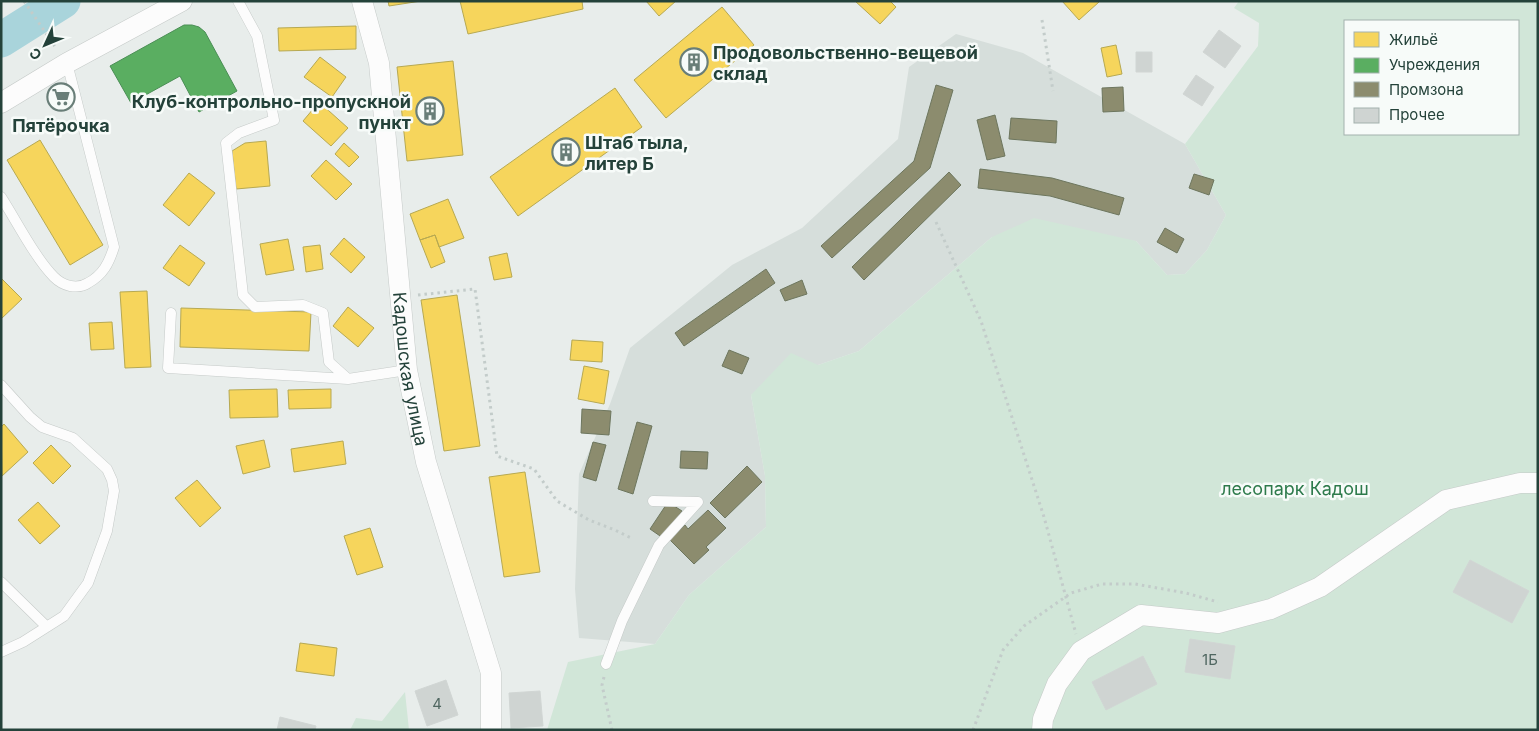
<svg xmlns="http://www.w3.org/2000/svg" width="1539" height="731" font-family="Inter,sans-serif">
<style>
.built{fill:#d6dedb}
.green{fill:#d1e6d8;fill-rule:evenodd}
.homes{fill:#f6d55c;stroke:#b7a952}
.public{fill:#5aae61;stroke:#4a8e55}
.industry{fill:#8c8c6e;stroke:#6d765e}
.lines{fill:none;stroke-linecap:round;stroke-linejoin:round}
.river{stroke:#a9d4db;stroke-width:35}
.building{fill:#cfd4d2;stroke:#d1d6d4}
.lane-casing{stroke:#c5cac8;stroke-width:11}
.street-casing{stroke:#c5cac8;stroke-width:21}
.path{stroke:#c3ccca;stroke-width:3;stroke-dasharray:2.5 4;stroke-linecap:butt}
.lane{stroke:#fcfcfc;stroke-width:10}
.street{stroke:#fcfcfc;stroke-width:20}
.labels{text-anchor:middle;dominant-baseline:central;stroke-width:5;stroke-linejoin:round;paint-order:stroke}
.number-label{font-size:15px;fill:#506761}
.poi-label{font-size:18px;font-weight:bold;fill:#24423a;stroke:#f7fbf9;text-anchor:start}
.street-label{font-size:18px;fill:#24423a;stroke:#f7fbf9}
.park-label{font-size:18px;fill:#2d7a4b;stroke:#f7fbf9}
</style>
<rect width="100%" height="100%" fill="#e8edeb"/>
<path class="built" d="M 956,34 L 1023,53 L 1185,144 L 1226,215 L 1207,250 L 1185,274 L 1167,275 L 1136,241 L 992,237 L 859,351 L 818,365 L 751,395 L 765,476 L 766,527 L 689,595 L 655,644 L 579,638 L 575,589 L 579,474 L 610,404 L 630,348 L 732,265 L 802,228 L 898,139 L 909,67 Z"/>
<path class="green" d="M 1239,1 L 1538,1 L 1538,730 L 547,730 L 568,662 L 655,644 L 689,595 L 766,527 L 765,476 L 751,395 L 791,353 L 818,365 L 859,351 L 992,237 L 1034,218 L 1136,241 L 1167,275 L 1185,274 L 1207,250 L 1226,215 L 1185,144 L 1258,46 L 1259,23 L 1234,8 ZM 1345,21 L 1518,21 L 1518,134 L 1345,134 Z
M 405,692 L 409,730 L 350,730 L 356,718 L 382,721 Z"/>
<path class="homes" d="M 388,1 L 421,1 L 389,6 Z
M 460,1 L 582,1 L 583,9 L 468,34 Z
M 646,1 L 676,1 L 659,16 Z
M 855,1 L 890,1 L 896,7 L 880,24 Z
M 1062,1 L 1098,1 L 1099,2 L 1079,20 Z
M 722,7 L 754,45 L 666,118 L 634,80 Z
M 356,26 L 356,49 L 279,51 L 278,28 Z
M 1116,45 L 1122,74 L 1107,77 L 1101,48 Z
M 320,57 L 346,77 L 332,97 L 304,77 Z
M 453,61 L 463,155 L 407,161 L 397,67 Z
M 615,88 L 642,127 L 518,216 L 490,177 Z
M 319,102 L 348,128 L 331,146 L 303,121 Z
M 40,140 L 103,245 L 70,265 L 7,160 Z
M 266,141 L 270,186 L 236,189 L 232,151 L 245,143 Z
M 344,143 L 359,157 L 349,167 L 335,154 Z
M 326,160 L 352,184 L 336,200 L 311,176 Z
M 189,173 L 215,193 L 189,226 L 163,205 Z
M 448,199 L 464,238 L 439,247 L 435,235 L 420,240 L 410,214 Z
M 435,235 L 445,262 L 431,268 L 420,240 Z
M 344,238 L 365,257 L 351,273 L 330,254 Z
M 288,239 L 294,270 L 266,275 L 260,244 Z
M 180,245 L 205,263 L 189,286 L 163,268 Z
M 320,245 L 323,269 L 306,272 L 303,247 Z
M 507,253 L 512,277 L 494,280 L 489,257 Z
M 1,278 L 22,299 L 1,319 Z
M 147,291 L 151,367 L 125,368 L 120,292 Z
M 457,295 L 480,446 L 444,451 L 421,300 Z
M 348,307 L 374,328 L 358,347 L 333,326 Z
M 181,308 L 311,312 L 309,351 L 180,347 Z
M 112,322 L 114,349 L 91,350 L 89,323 Z
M 572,340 L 603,342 L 602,362 L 570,360 Z
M 584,366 L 609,371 L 604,404 L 578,399 Z
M 277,389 L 278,417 L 230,418 L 229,390 Z
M 331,389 L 331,408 L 289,409 L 288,390 Z
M 4,424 L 28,452 L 2,476 L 1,427 Z
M 264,440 L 270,467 L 243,474 L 236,446 Z
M 343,441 L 346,464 L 294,472 L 291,449 Z
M 51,445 L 71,466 L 53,484 L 33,463 Z
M 525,472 L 540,572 L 504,577 L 489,477 Z
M 197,480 L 221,508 L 200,527 L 175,498 Z
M 38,502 L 60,526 L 40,544 L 18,520 Z
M 370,528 L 383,567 L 357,575 L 344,536 Z
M 300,643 L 337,648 L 334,676 L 296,671 Z"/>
<path class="public" d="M 184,25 L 192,25 L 199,27 L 205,32 L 237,91 L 199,112 L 180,76 L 131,103 L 110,66 Z"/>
<path class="industry" d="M 936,85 L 953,90 L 930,168 L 832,258 L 821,246 L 914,161 Z
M 1123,87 L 1124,111 L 1103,112 L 1102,88 Z
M 995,115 L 1005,156 L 987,160 L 977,120 Z
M 1011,118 L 1057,121 L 1056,143 L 1009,139 Z
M 980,169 L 1052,178 L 1124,198 L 1119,215 L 1050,196 L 978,188 Z
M 949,172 L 961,185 L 864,280 L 852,267 Z
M 1194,174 L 1214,180 L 1209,195 L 1189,188 Z
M 1165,228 L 1184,239 L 1177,253 L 1157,242 Z
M 766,269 L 775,283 L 684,346 L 675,333 Z
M 802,280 L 807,294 L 785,301 L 780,290 Z
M 729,350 L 749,358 L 742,374 L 722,366 Z
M 582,409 L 611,411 L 609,435 L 581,433 Z
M 637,422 L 652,426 L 633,494 L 618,489 Z
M 593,442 L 606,445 L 596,481 L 583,477 Z
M 681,451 L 708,452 L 707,469 L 680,468 Z
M 747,466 L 762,482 L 725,518 L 710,503 Z
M 668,502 L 682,511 L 663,538 L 650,529 Z
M 708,510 L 726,528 L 706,547 L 709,550 L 694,564 L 670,540 L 685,525 L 688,529 Z"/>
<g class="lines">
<path class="river" d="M 1,40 L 63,1"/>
</g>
<path class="building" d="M 1219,30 L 1241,46 L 1225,68 L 1203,52 Z
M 1136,52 L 1152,52 L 1152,72 L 1136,72 Z
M 1196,75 L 1214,87 L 1202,106 L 1183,94 Z
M 1470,560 L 1529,591 L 1512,623 L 1453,592 Z
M 1190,639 L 1235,646 L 1230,679 L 1185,672 Z
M 1143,656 L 1157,684 L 1106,710 L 1092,682 Z
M 446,680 L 458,715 L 427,726 L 415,691 Z
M 540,691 L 543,726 L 511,728 L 509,693 Z
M 280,717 L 316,726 L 315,730 L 277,730 Z"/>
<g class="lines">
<g class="lane-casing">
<path id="lane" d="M 238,1 L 257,36 L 274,120 L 239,133 L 226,143 L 243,295 L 255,307 L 303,305 L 323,313 L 329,362 L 348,379 L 407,370
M 1,197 C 16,220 35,258 54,277 C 63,286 77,290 88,283 C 103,275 109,263 114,247 L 67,63
M 171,313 L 168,368 L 348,379
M 1,385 L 30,417 L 42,427 L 73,438 L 107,469 L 112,480 L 114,491 L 107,531 L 88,583 L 64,616 L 23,642 L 1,652
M 1,582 L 47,627
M 606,664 L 622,621 L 659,545 L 698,502 L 653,501"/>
</g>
<g class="street-casing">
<g id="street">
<path id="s1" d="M 362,1 L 379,63 L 407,370 L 426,462 L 491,673 L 491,730"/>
<path d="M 1,103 L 67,63 L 182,1"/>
<path d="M 1042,730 L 1043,719 L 1057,684 L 1081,651 L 1141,615 L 1218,623 L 1271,609 L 1320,587 L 1446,500 L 1520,483 L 1538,483"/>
</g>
</g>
<path class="path" d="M 24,1 L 56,48
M 1042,20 L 1053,91
M 936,222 L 981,321 L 1044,517 L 1076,634
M 418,295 L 475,289 L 497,456 L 534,469 L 557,501 L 589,520 L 615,530 L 633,539
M 604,677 L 602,685 L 612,730
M 973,730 L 1003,650 L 1024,626 L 1071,593 L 1102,584 L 1135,584 L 1186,593 L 1218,602"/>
<use href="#lane" class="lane"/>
<use href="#street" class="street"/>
</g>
<defs>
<g id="building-ring" transform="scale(1.4375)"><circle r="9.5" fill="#f7fbf9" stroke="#697e78" stroke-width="1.5"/><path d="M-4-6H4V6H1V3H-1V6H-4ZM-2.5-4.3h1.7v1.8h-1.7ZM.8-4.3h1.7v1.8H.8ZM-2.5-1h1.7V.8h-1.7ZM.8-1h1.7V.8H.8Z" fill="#697e78"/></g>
<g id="supermarket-ring" transform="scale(1.4375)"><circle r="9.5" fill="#f7fbf9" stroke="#697e78" stroke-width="1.5"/><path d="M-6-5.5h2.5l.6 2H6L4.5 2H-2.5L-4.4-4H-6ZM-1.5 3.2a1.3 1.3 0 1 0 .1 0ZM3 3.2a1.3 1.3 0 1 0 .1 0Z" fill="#697e78"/></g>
</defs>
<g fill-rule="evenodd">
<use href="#building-ring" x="694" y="62"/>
<use href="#supermarket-ring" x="61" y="97"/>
<use href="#building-ring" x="430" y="111"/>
<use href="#building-ring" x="566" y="152"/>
</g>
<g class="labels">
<g class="number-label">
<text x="1210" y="659">1Б</text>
<text x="437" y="703">4</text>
</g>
<g class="poi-label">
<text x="713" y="52">Продовольственно-вещевой<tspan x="713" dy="21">склад</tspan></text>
<text x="411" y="101" text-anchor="end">Клуб-контрольно-пропускной<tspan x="411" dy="21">пункт</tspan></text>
<text x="61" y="125" text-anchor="middle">Пятёрочка</text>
<text x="585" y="142">Штаб тыла,<tspan x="585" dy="21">литер Б</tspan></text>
</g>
<g class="street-label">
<text stroke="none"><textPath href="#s1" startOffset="372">Кадошская улица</textPath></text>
</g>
<g class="park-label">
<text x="1295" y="488">лесопарк Кадош</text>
</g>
</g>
<rect width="1539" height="731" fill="none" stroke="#24423a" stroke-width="5"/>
<rect x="1344" y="20" width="175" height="115" fill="#f7fbf9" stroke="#a3b1ad"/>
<rect x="1354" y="32" width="25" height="15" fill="#f6d55c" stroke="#a3b1ad"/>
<text x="1389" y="45" font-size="15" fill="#24423a">Жильё</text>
<rect x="1354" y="58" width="25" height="15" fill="#5aae61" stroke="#a3b1ad"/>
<text x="1389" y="70" font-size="15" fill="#24423a">Учреждения</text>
<rect x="1354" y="82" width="25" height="15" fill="#8c8c6e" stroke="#a3b1ad"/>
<text x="1389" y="95" font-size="15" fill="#24423a">Промзона</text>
<rect x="1354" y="108" width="25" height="15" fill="#cfd4d2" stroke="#a3b1ad"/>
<text x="1389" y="120" font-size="15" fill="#24423a">Прочее</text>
<g transform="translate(45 45) rotate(226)" stroke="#f7fbf9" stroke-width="4" paint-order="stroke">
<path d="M0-4L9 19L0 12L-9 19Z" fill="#24423a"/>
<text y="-8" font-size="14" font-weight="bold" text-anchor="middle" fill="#24423a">С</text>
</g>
</svg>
